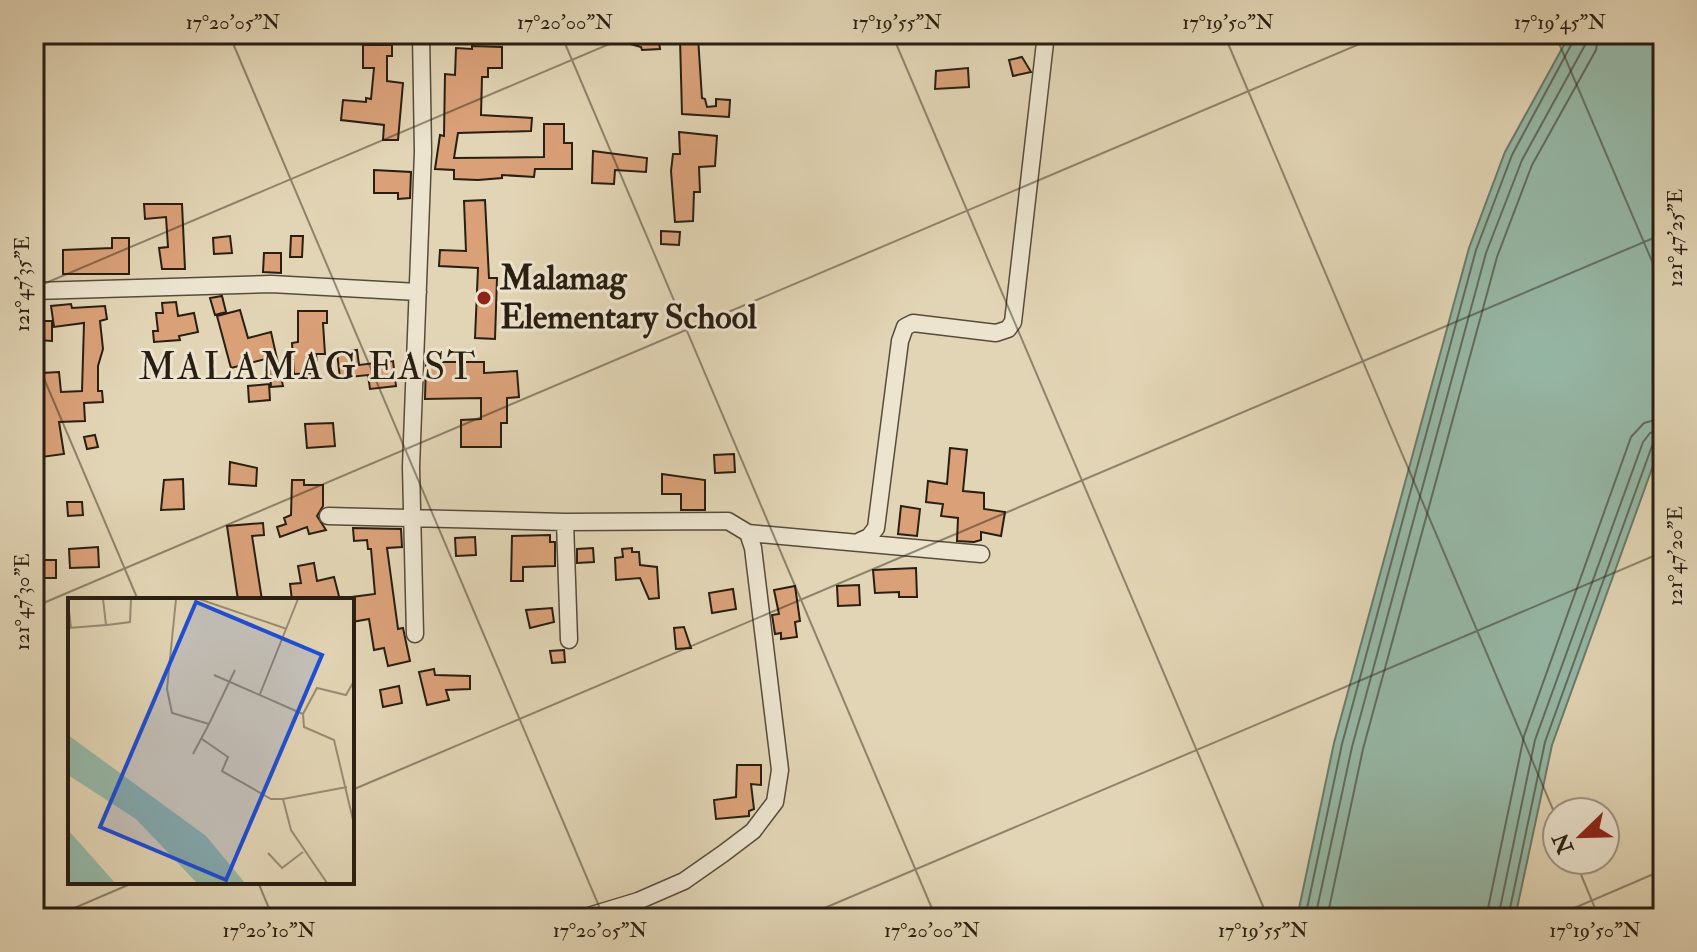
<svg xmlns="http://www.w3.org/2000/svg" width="1697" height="952" font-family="'IM FELL Double Pica',serif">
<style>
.water{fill:#96b9a8;stroke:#6a7b6c;stroke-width:2}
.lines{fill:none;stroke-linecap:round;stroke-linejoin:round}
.shore{stroke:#606c5d;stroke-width:2}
.building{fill:#daa179;stroke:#291e12;stroke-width:2}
.minor-casing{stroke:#574c3b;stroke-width:19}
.minor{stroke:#ece4cf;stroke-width:16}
.ticks{fill:none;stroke:#291e12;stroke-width:2;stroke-opacity:0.45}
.poi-dot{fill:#8f2418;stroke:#ece4cf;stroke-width:3}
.labels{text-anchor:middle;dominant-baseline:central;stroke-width:6;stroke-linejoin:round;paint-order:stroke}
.poi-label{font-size:34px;font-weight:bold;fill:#291e12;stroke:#ece4cf;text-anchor:start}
.quarter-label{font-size:38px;letter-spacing:2px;fill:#291e12;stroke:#ece4cf}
.inset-road{fill:none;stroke:#988c74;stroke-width:2}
.view{fill:#1d4ed8;fill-opacity:0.15;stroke:#1d4ed8;stroke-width:4}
.inset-edge{fill:none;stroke:#291e12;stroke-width:4}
.neatline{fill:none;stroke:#291e12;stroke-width:3}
.ticks-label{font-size:20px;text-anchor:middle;fill:#291e12}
</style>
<rect width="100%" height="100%" fill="#e2d5b5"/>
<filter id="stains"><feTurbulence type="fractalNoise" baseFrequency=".0025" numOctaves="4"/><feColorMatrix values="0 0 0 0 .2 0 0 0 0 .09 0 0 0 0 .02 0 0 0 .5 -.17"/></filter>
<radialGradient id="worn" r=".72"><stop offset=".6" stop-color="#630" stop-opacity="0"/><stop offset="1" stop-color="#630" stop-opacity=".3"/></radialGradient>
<path class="water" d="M 1570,34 L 1663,34 L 1663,438 L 1552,745 L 1515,918 L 1297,918 L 1334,743 L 1469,248 L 1505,152 Z"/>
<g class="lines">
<path class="shore" d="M 1305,918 L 1342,744 L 1476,250 L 1512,155 L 1577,34
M 1315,918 L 1352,747 L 1486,253 L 1522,160 L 1585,45 L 1587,34
M 1327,918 L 1363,749 L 1497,257 L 1532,165 L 1596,50 L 1599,34
M 1486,918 L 1524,736 L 1631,437 L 1644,423 L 1663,418
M 1498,918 L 1535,740 L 1643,442 L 1650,433 L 1663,430
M 1508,918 L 1545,742 L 1652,446 L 1663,440"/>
</g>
<path class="building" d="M 605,34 L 658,34 L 660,49 L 642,50 L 641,47 L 605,37 Z
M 698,37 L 702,98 L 705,99 L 707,107 L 716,106 L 716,99 L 730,100 L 729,117 L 682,114 L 680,39 Z
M 363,45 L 392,45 L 392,56 L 387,56 L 387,81 L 403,83 L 398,140 L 383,140 L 384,125 L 341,120 L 343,100 L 366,102 L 366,98 L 371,99 L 374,68 L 363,68 Z
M 472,46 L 502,47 L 502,68 L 488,68 L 488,77 L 482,77 L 481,115 L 532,118 L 531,131 L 458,133 L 454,158 L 544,157 L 544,124 L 564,124 L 564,143 L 572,143 L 572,169 L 535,169 L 534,177 L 502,175 L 502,178 L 478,180 L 454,179 L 454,170 L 435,169 L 440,135 L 444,136 L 445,74 L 455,75 L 456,48 L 472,49 Z
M 1022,57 L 1031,72 L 1013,76 L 1009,60 Z
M 968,68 L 969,87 L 935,89 L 936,71 Z
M 679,132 L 717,136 L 715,166 L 699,167 L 700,192 L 694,192 L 693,221 L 675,222 L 671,171 L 673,154 L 680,154 Z
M 593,151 L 647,158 L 646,172 L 615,170 L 614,184 L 592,183 Z
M 374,170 L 411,172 L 410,198 L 398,199 L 398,193 L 374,193 Z
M 485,200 L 489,278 L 497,278 L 495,339 L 475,338 L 478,268 L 439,266 L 440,250 L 466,251 L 464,201 Z
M 144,204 L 182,204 L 185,269 L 162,269 L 159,248 L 168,247 L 166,217 L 145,219 Z
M 661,231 L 680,232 L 679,245 L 661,244 Z
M 230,236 L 232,253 L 214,254 L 213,238 Z
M 291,236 L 303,236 L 302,257 L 290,257 Z
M 112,238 L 129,238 L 129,274 L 63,274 L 63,250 L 112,248 Z
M 264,253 L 281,253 L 281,273 L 263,272 Z
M 222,296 L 226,312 L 215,315 L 210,298 Z
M 176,302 L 178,316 L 194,313 L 198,332 L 179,336 L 180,340 L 154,342 L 153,331 L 158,331 L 156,313 L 163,313 L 162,303 Z
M 71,304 L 72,308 L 105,306 L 107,319 L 100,321 L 103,349 L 98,366 L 98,391 L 102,391 L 103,402 L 84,403 L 85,421 L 59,422 L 64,454 L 42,457 L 37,427 L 41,426 L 38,404 L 42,401 L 41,373 L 59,372 L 61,392 L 82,391 L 84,323 L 54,327 L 51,306 Z
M 240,310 L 248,338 L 271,332 L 283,386 L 271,387 L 269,358 L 231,368 L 217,316 Z
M 298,311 L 327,311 L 327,323 L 323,323 L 325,354 L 316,354 L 318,373 L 294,374 L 292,343 L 298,342 Z
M 37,321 L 52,321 L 52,341 L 37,340 Z
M 357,350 L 359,365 L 393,361 L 396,386 L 370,389 L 368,375 L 340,378 L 337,353 Z
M 426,362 L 484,362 L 484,373 L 517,371 L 519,397 L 507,398 L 507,423 L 501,423 L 501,447 L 461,447 L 461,420 L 481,419 L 481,398 L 425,399 Z
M 269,384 L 270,400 L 249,402 L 248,386 Z
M 333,423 L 335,446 L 307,448 L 305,424 Z
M 95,435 L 98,447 L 87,449 L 84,437 Z
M 950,448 L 967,450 L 963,491 L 984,493 L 984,509 L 1005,512 L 1001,536 L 981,532 L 981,540 L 974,542 L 957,541 L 958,518 L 941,516 L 943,504 L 926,502 L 928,481 L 947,484 Z
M 734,454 L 735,472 L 715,473 L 714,455 Z
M 230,462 L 257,468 L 256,486 L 229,484 Z
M 662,474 L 705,480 L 705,510 L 681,510 L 681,494 L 662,494 Z
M 183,479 L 184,509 L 161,510 L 164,480 Z
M 292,480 L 304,480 L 304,485 L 323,485 L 323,506 L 317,516 L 326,530 L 309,534 L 307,527 L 280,537 L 277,527 L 286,524 L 284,518 L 291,515 Z
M 67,502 L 82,502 L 83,515 L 68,516 Z
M 901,506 L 920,509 L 917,536 L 898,534 Z
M 263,523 L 264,535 L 252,536 L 262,600 L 238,600 L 227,526 Z
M 353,528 L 401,529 L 402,547 L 387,548 L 398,629 L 403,628 L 410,661 L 388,666 L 384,648 L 374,650 L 369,619 L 352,622 L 352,597 L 375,594 L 371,549 L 368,549 L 367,540 L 354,541 Z
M 550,535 L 550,542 L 555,542 L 555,566 L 523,567 L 523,581 L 511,581 L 512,536 Z
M 475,537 L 476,555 L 456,556 L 455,538 Z
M 98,547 L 99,567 L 70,568 L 69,549 Z
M 593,548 L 594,562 L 577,563 L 577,549 Z
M 632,548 L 632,552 L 639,552 L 640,565 L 657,567 L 659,598 L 649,599 L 640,578 L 616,580 L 615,558 L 623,557 L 622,549 Z
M 35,560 L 56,560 L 56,578 L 35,578 Z
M 314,563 L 317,581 L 334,577 L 340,600 L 292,600 L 290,584 L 301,583 L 298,566 Z
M 916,568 L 917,597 L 899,597 L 899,592 L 875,593 L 873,570 Z
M 859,585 L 860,605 L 838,606 L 837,586 Z
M 795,586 L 800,621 L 795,622 L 797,637 L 781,639 L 781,633 L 775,634 L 772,615 L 779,614 L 774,590 Z
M 733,589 L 736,609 L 712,613 L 709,593 Z
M 552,608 L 554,622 L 530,628 L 526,610 Z
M 684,627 L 691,648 L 676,649 L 674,628 Z
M 564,650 L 565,662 L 552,663 L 550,651 Z
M 434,669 L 435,675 L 470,676 L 470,689 L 446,690 L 449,700 L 427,705 L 419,672 Z
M 399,686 L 402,703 L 383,707 L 380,690 Z
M 737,765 L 761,765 L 761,785 L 751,784 L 754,809 L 749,811 L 749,816 L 716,819 L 714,800 L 736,797 Z"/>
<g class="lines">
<g class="minor-casing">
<path id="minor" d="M 34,291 L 271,284 L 418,292
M 328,516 L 565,522 L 728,521 L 748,533 L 753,548 L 780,770 L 775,802 L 753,831 L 724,853 L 684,881 L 638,901 L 582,918
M 565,522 L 569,640
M 748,533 L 981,554
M 860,541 L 869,537 L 876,528 L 900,341 L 905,327 L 913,323 L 996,333 L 1008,329 L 1013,322 L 1046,34
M 415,634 L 411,467 L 423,152 L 421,34"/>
</g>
<use href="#minor" class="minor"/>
</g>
<path class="ticks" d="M 229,34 L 604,918M 561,34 L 936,918M 892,34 L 1268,918M 1224,34 L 1557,819M 1555,34 L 1663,287M 34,288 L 633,34M 34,355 L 138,600M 34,607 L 1383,34M 352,790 L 1663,234M 1575,860 L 1599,918M 258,882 L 273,918M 51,918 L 135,882M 801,918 L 1663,552M 1551,918 L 1663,870"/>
<circle class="poi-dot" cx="484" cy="298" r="8"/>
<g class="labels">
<g class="poi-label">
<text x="500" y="278">Malamag<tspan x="500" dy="39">Elementary School</tspan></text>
</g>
<g class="quarter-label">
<text x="308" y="367">MALAMAG EAST</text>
</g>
</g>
<g transform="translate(68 598)">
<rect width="286" height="286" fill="#e2d5b5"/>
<path d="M 0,137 L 138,238 L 177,285 L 129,285 L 68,221 L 0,177 ZM 0,232 L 26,261 L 47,285 L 0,285 Z" fill="#96b9a8"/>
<path class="inset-road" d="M 108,1 L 99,91 L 104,115 L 141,126 L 167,72M 131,1 L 219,31M 0,5 L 3,29M 39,27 L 62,24 L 63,1M 0,30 L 38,27 L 35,1M 146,77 L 235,116 L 236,129 L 266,142 L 286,226M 192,96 L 230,1M 235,116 L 249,90 L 278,97 L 286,83M 134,141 L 160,159 L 154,173 L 203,201 L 215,201M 125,156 L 141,126M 200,255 L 214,270 L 235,254M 259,285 L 223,232 L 215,201 L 279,189"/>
<path class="view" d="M 128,4 L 254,57 L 158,282 L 32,229 Z"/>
<rect width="286" height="286" class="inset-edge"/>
</g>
<rect width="1697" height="952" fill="none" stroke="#e2d5b5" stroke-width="88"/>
<g transform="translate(1581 836) rotate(247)"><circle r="38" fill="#ece4cf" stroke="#9e9583" stroke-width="2"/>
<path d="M0-6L14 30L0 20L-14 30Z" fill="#8f2418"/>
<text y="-12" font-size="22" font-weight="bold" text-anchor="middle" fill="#291e12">N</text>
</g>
<rect x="44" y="44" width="1609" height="864" class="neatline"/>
<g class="ticks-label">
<text x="233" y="29">17°20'05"N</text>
<text x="565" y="29">17°20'00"N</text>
<text x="897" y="29">17°19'55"N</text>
<text x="1228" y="29">17°19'50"N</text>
<text x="1560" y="29">17°19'45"N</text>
<text transform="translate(1675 238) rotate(-90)" y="7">121°47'25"E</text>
<text transform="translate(22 284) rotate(-90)" y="7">121°47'35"E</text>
<text transform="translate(1675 556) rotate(-90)" y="7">121°47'20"E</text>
<text transform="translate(22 602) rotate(-90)" y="7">121°47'30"E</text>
<text x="269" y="937">17°20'10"N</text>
<text x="600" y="937">17°20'05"N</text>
<text x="932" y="937">17°20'00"N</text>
<text x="1263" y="937">17°19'55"N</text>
<text x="1595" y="937">17°19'50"N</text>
</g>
<rect width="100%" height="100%" filter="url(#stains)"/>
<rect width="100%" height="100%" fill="url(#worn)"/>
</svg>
